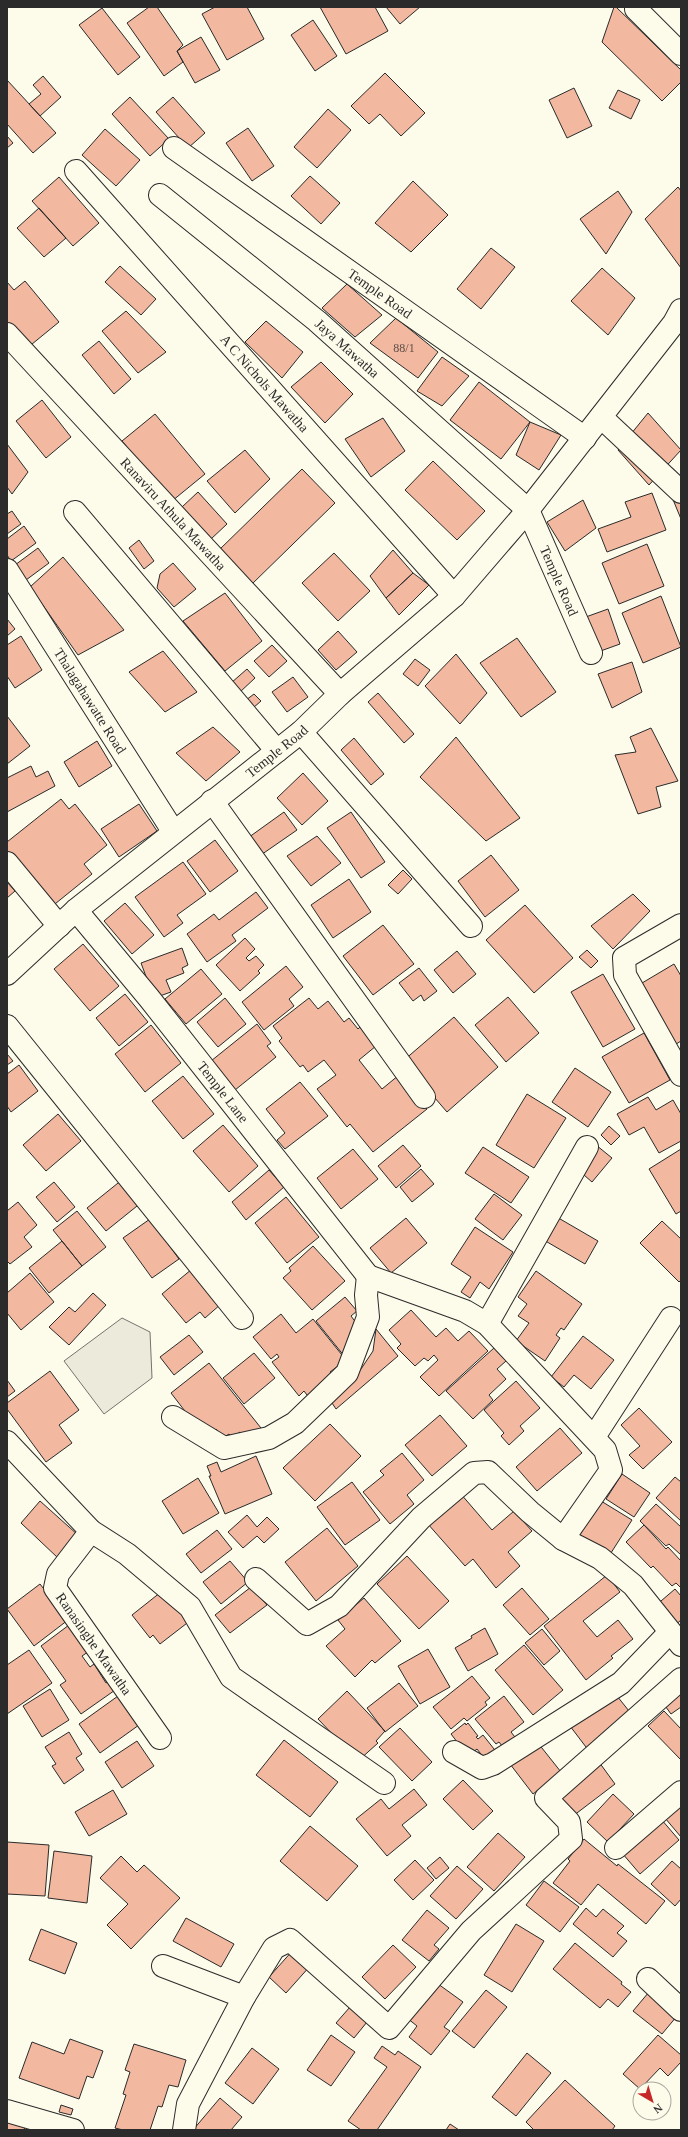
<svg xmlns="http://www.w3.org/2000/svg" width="688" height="2137" font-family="Georgia,serif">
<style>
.green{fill:#ecebdb;stroke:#74746e}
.building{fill:#f2b8a0;stroke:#2b2b2b}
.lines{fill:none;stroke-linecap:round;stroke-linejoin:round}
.minor-casing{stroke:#2b2b2b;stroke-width:24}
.minor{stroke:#fdfbea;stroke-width:22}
.labels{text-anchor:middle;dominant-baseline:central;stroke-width:3;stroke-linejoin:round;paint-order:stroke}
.number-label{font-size:12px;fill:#5d4e48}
.street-label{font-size:14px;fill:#2b2b2b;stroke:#fdfbea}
</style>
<rect width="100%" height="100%" fill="#fdfbea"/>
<path class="green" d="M 122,1318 L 150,1332 L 152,1378 L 104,1414 L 64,1361 Z"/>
<path class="building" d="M 149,7 L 157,7 L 183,45 L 177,51 L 183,62 L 164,76 L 127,23 Z
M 215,7 L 247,7 L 264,39 L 227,60 L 202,14 Z
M 320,7 L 375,7 L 388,31 L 346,54 Z
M 386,7 L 420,7 L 400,24 Z
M 614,7 L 616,7 L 681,70 L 681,82 L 662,101 L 602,42 Z
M 102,8 L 140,57 L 118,75 L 79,25 Z
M 313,20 L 337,56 L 315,71 L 291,35 Z
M 201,37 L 220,70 L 195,83 L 177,51 Z
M 385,73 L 425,113 L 401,136 L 380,114 L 369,124 L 351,106 Z
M 43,76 L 61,97 L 40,116 L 29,104 L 41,94 L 33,85 Z
M 7,80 L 56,133 L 33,153 L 7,124 Z
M 574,88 L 592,126 L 567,138 L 549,100 Z
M 618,90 L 640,100 L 631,119 L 609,108 Z
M 130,97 L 169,139 L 150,156 L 112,114 Z
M 173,97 L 205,133 L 188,148 L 156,112 Z
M 328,109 L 351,130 L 317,168 L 294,147 Z
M 248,128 L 274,166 L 252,181 L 226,143 Z
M 105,129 L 140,160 L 116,186 L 82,155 Z
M 7,136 L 13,143 L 7,148 Z
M 310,176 L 340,203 L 321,224 L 291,196 Z
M 59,177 L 99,223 L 73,246 L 32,201 Z
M 413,181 L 448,215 L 411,252 L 375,223 Z
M 678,187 L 681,191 L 681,268 L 645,219 Z
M 618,191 L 632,212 L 606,254 L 580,219 Z
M 39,208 L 66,238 L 44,257 L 17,228 Z
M 491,248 L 515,267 L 481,309 L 457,289 Z
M 120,266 L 156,299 L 141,315 L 105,282 Z
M 602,268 L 635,298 L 608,335 L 571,301 Z
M 25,281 L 59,322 L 26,349 L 7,325 L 7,282 L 14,290 Z
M 347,284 L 382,315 L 355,337 L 322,308 Z
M 126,311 L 166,352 L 138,373 L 102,331 Z
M 396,318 L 438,352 L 418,378 L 370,343 Z
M 266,321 L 303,352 L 282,378 L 245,342 Z
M 99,341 L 131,379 L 114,394 L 82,355 Z
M 442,357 L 469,376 L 442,406 L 417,391 Z
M 321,362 L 353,394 L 325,423 L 291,387 Z
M 479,382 L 530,422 L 501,459 L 450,420 Z
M 42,400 L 71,437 L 46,458 L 16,421 Z
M 648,413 L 681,450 L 649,485 L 618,450 Z
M 155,414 L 205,474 L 172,501 L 122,441 Z
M 383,418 L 405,451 L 371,477 L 345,439 Z
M 530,422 L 561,435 L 539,470 L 516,455 Z
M 7,444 L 28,472 L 12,494 L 7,487 Z
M 245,450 L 270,479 L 235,513 L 207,481 Z
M 433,461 L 485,511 L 457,540 L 405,490 Z
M 302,469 L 335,503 L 251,585 L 218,551 Z
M 681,479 L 681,519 L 667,485 Z
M 198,492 L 227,524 L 211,539 L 182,507 Z
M 652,493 L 666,530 L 607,552 L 598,529 L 631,517 L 625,502 Z
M 583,500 L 596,528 L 565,551 L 547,522 Z
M 12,511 L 21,524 L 7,534 L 7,514 Z
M 24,526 L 36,543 L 11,561 L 7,555 L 7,539 Z
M 139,540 L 154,561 L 144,569 L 129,548 Z
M 647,544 L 664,586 L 619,604 L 602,563 Z
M 38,548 L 49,563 L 26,580 L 15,565 Z
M 393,550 L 413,573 L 386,598 L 370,576 Z
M 334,553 L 370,591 L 338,621 L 302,583 Z
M 63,557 L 124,630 L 78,655 L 30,587 Z
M 173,563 L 196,589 L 174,607 L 157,588 L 160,574 Z
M 413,573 L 429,585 L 399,615 L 386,598 Z
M 225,593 L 262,641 L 225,671 L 183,621 Z
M 661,596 L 681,647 L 643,663 L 622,613 Z
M 608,609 L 620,644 L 595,653 L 583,618 Z
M 7,619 L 15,629 L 7,636 Z
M 338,631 L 357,652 L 336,670 L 318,650 Z
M 21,636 L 42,670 L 15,688 L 7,676 L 7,645 Z
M 517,638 L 556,692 L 521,717 L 480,663 Z
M 272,645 L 287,661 L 269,677 L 254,661 Z
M 163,651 L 197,692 L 165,712 L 129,672 Z
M 456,654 L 487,693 L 460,724 L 425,686 Z
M 415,659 L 430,670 L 418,686 L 403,674 Z
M 632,662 L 642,692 L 612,708 L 598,674 Z
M 247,669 L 255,678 L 240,692 L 231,683 Z
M 293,677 L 308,697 L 287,712 L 272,692 Z
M 378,693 L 414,734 L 404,743 L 368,702 Z
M 254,694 L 261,701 L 253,708 L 246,700 Z
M 7,716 L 30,746 L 7,764 Z
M 213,727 L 240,752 L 206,781 L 176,753 Z
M 651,728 L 678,781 L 656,787 L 661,807 L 638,814 L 615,755 L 636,752 L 630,737 Z
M 456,737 L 520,818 L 486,841 L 420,777 Z
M 354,738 L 384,774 L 371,785 L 341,750 Z
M 97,741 L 112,766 L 79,787 L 64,762 Z
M 31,766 L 36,777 L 48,771 L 55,786 L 7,812 L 7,778 Z
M 303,773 L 328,801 L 302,825 L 277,798 Z
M 61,799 L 69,809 L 75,804 L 107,845 L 84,864 L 92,874 L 50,908 L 7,854 L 7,842 Z
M 139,804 L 157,831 L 119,857 L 101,829 Z
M 284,812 L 297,830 L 258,857 L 245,840 Z
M 351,812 L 385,862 L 361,878 L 327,828 Z
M 317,836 L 341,863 L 311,886 L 287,856 Z
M 215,840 L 238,871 L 210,892 L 187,861 Z
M 491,855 L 519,890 L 485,917 L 458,881 Z
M 183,862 L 206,894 L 177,915 L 183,923 L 164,937 L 135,897 Z
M 403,870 L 412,879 L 398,894 L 388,885 Z
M 349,879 L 371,912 L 333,938 L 311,905 Z
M 7,882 L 15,891 L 7,898 Z
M 256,892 L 268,908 L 232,935 L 236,941 L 207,962 L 187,934 L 214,914 L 219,920 Z
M 633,894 L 650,911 L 613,949 L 591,926 Z
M 125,903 L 154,935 L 132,954 L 104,921 Z
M 525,905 L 573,958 L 534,993 L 486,940 Z
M 383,925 L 414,964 L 373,995 L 343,956 Z
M 245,938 L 255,949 L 246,958 L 249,961 L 256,956 L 264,965 L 258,971 L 260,973 L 240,991 L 216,965 Z
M 83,944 L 119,986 L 90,1011 L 54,969 Z
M 182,948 L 188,965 L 182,968 L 184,973 L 166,980 L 171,992 L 154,998 L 141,963 Z
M 587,950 L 598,961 L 591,968 L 579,957 Z
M 457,951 L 476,974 L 453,993 L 434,970 Z
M 674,964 L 681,976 L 681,1041 L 673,1046 L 637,986 Z
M 286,966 L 303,987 L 289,999 L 294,1006 L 264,1030 L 242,1002 Z
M 419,968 L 437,991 L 424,1001 L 421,995 L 413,1001 L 399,983 Z
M 201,969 L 222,994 L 186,1024 L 165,999 Z
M 603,974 L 635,1029 L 603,1047 L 571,992 Z
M 125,994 L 148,1022 L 119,1046 L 96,1018 Z
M 508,997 L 539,1033 L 506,1062 L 475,1025 Z
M 225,998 L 246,1024 L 218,1047 L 197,1022 Z
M 309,998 L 318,1009 L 328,1001 L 344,1022 L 349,1018 L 358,1029 L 360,1027 L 376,1046 L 359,1060 L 382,1089 L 399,1075 L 427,1109 L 373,1152 L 350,1124 L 347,1127 L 317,1089 L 336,1075 L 324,1060 L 308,1072 L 303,1065 L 300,1067 L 279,1041 L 282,1038 L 273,1026 Z
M 454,1017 L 498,1067 L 447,1112 L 403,1061 Z
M 257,1024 L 271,1043 L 267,1046 L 276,1057 L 235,1090 L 211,1061 Z
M 151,1025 L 181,1063 L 145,1092 L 115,1054 Z
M 644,1033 L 670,1080 L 629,1103 L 602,1057 Z
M 7,1054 L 13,1061 L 7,1065 Z
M 19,1065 L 38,1091 L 11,1112 L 7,1106 L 7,1074 Z
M 575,1068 L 611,1092 L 588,1127 L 552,1102 Z
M 183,1076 L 214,1114 L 183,1139 L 152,1101 Z
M 300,1082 L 328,1116 L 285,1149 L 277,1140 L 285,1133 L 266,1109 Z
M 527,1094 L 566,1118 L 534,1168 L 496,1145 Z
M 648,1097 L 656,1110 L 673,1100 L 681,1114 L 681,1141 L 659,1153 L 644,1127 L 629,1135 L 617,1114 Z
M 58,1114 L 81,1141 L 46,1171 L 23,1145 Z
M 223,1125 L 258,1166 L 229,1192 L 193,1151 Z
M 609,1126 L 620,1136 L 611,1145 L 601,1135 Z
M 403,1145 L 421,1166 L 396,1188 L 378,1166 Z
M 596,1145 L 612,1158 L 592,1182 L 576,1168 Z
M 483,1147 L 529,1177 L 511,1203 L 465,1173 Z
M 353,1149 L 378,1179 L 341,1209 L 317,1178 Z
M 681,1149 L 681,1211 L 676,1214 L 649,1169 Z
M 421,1169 L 434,1184 L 412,1202 L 400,1187 Z
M 269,1170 L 284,1187 L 246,1220 L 232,1202 Z
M 123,1179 L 142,1202 L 106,1231 L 87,1208 Z
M 54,1182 L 75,1207 L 57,1222 L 36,1197 Z
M 494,1194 L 522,1215 L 503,1240 L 475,1219 Z
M 286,1197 L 319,1237 L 287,1263 L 255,1223 Z
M 18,1202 L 37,1225 L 24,1237 L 32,1247 L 10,1264 L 7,1261 L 7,1211 Z
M 77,1211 L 106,1247 L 82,1266 L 53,1230 Z
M 555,1216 L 598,1241 L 585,1264 L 542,1239 Z
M 406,1218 L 427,1243 L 391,1273 L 370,1248 Z
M 150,1219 L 179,1259 L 152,1278 L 123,1238 Z
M 662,1221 L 681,1239 L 681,1280 L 679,1282 L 640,1243 Z
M 475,1227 L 513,1252 L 489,1289 L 480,1282 L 470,1298 L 461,1292 L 471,1277 L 451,1264 Z
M 62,1241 L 82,1266 L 49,1293 L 29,1268 Z
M 313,1246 L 345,1281 L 312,1310 L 283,1278 L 291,1271 L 289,1268 Z
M 192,1269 L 221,1304 L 205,1318 L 200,1312 L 186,1323 L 162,1294 Z
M 536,1271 L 582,1304 L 564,1330 L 561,1328 L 556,1335 L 560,1338 L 545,1361 L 516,1341 L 529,1323 L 518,1316 L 527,1304 L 518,1297 Z
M 30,1273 L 54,1302 L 21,1330 L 7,1313 L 7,1293 Z
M 93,1293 L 106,1305 L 69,1345 L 49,1327 L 69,1307 L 75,1312 Z
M 345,1297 L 357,1311 L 351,1316 L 357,1324 L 345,1357 L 316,1321 Z
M 411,1310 L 436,1337 L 446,1328 L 458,1341 L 469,1331 L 488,1351 L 439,1396 L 420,1377 L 438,1360 L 434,1355 L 428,1361 L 424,1358 L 415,1366 L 397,1348 L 401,1344 L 389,1330 Z
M 281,1314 L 296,1333 L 313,1319 L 346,1360 L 330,1372 L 335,1378 L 310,1399 L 304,1391 L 299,1396 L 272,1362 L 279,1357 L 277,1354 L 271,1359 L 253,1337 Z
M 376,1329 L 398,1356 L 336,1409 L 332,1403 L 359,1372 L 373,1351 Z
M 189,1335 L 203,1352 L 174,1375 L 160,1357 Z
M 583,1336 L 614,1360 L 591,1389 L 574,1375 L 564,1387 L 551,1377 Z
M 494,1348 L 506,1361 L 497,1369 L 506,1379 L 489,1395 L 493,1400 L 473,1419 L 446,1391 Z
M 254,1353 L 275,1378 L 244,1404 L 223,1378 Z
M 209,1363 L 261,1428 L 251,1436 L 248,1431 L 243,1436 L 240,1432 L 232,1438 L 229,1434 L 223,1438 L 216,1429 L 212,1433 L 205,1423 L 198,1428 L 171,1393 Z
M 50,1371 L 79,1410 L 59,1425 L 72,1443 L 46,1462 L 7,1409 L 7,1403 Z
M 7,1380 L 15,1391 L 7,1397 Z
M 516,1381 L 540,1408 L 520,1426 L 524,1431 L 509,1445 L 501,1436 L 504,1433 L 484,1410 Z
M 639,1408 L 672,1442 L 643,1469 L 629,1455 L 640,1446 L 621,1425 Z
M 440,1415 L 467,1446 L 432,1476 L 405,1445 Z
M 330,1424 L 361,1456 L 315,1501 L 283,1468 Z
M 560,1428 L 582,1453 L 537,1491 L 516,1467 Z
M 402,1453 L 424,1480 L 407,1495 L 414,1504 L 390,1524 L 363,1492 L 384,1475 L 380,1471 Z
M 256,1456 L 272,1494 L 225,1514 L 209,1476 L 211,1476 L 207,1466 L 217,1462 L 221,1472 Z
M 622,1474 L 650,1493 L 634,1517 L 606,1499 Z
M 675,1477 L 681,1482 L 681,1521 L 656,1498 Z
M 198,1478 L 219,1513 L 183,1534 L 162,1501 Z
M 352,1482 L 380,1520 L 345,1545 L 317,1507 Z
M 460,1493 L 492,1530 L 514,1511 L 532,1531 L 508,1552 L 520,1566 L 496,1588 L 473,1559 L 465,1566 L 427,1523 Z
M 40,1501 L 78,1535 L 58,1558 L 21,1523 Z
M 601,1501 L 632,1520 L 609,1556 L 579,1536 Z
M 656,1504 L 681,1527 L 681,1555 L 669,1544 L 666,1546 L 640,1521 Z
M 247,1515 L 257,1527 L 267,1517 L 279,1529 L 264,1543 L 257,1536 L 243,1548 L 228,1532 Z
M 644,1525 L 666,1549 L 668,1547 L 681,1561 L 681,1588 L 676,1583 L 672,1586 L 653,1566 L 651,1568 L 626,1542 Z
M 327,1528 L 358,1566 L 316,1601 L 285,1562 Z
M 217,1530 L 232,1549 L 201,1573 L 186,1554 Z
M 407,1556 L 449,1601 L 419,1629 L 377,1584 Z
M 230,1561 L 248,1582 L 221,1604 L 203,1582 Z
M 607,1575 L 620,1592 L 583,1621 L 597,1637 L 618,1620 L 633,1639 L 611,1656 L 613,1658 L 586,1680 L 544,1626 Z
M 40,1584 L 68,1620 L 34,1646 L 7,1609 Z
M 251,1587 L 267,1605 L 230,1633 L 215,1615 Z
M 522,1588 L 549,1619 L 530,1635 L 503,1605 Z
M 675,1589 L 681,1596 L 681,1620 L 672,1628 L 654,1607 Z
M 161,1592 L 191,1620 L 160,1644 L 153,1635 L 150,1638 L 132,1615 Z
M 364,1598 L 401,1641 L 375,1663 L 372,1660 L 355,1677 L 326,1646 L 345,1629 L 338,1620 Z
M 69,1625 L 88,1652 L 82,1656 L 90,1667 L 94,1664 L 106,1683 L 112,1679 L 118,1688 L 81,1714 L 60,1685 L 66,1681 L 41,1646 Z
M 485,1628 L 498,1654 L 468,1671 L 455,1648 L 472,1638 L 471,1636 Z
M 542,1629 L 560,1651 L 544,1665 L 525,1643 Z
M 524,1645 L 563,1690 L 533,1715 L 495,1670 Z
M 428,1649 L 450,1687 L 420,1704 L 398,1666 Z
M 29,1650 L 52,1683 L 7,1714 L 7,1665 Z
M 472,1676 L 490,1698 L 485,1702 L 487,1705 L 467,1721 L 464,1718 L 451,1729 L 433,1707 Z
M 399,1683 L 418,1706 L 385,1732 L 367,1708 Z
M 50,1689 L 69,1720 L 42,1737 L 23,1706 Z
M 681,1690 L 681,1707 L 671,1714 L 663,1703 Z
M 347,1691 L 385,1731 L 376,1741 L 378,1743 L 358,1761 L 318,1719 Z
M 613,1691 L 633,1716 L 589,1751 L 570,1726 Z
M 118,1696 L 139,1725 L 100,1753 L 79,1724 Z
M 504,1696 L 524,1722 L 511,1732 L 518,1741 L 506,1751 L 499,1742 L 496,1744 L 475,1719 Z
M 664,1711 L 681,1729 L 681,1760 L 648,1726 Z
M 465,1723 L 466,1725 L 468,1723 L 478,1736 L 476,1737 L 478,1739 L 483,1735 L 498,1754 L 487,1762 L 477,1749 L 468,1756 L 451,1734 Z
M 400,1728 L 432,1762 L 412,1781 L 379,1747 Z
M 69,1732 L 82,1754 L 76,1758 L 84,1770 L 64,1784 L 52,1766 L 56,1764 L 45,1747 Z
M 284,1740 L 338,1782 L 310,1817 L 256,1775 Z
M 137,1741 L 154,1766 L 122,1788 L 105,1762 Z
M 538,1743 L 561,1772 L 533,1794 L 510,1764 Z
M 599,1762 L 615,1784 L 573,1816 L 558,1794 Z
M 463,1780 L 493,1811 L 473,1830 L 443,1799 Z
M 414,1789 L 427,1805 L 402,1825 L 411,1836 L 387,1856 L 356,1819 L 381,1799 L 389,1809 Z
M 113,1790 L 127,1814 L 89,1836 L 75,1812 Z
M 613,1794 L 634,1814 L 608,1842 L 587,1822 Z
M 681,1805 L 681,1837 L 665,1818 Z
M 661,1819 L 679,1840 L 640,1874 L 622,1853 Z
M 310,1826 L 358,1866 L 327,1901 L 280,1861 Z
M 498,1833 L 525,1857 L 494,1891 L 467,1867 Z
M 584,1839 L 617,1866 L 618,1864 L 665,1901 L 646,1924 L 598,1884 L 581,1905 L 553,1883 L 570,1861 L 568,1859 Z
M 7,1842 L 49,1845 L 45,1896 L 7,1894 Z
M 54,1851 L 92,1856 L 87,1903 L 48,1898 Z
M 121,1856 L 137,1872 L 144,1865 L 180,1898 L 131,1949 L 107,1925 L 128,1904 L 100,1878 Z
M 440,1857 L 449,1868 L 436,1879 L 427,1868 Z
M 415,1860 L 434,1880 L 413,1900 L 394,1880 Z
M 672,1861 L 681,1869 L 681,1899 L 675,1906 L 651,1884 Z
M 457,1866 L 483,1889 L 456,1919 L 430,1896 Z
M 544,1881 L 579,1907 L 560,1932 L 526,1905 Z
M 586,1908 L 596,1917 L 603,1909 L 624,1926 L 617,1933 L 627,1941 L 613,1957 L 573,1924 Z
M 427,1910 L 449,1928 L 434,1945 L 439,1949 L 429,1961 L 402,1940 Z
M 186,1918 L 234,1944 L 221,1967 L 173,1941 Z
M 516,1924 L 544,1941 L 512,1992 L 484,1975 Z
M 41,1929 L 77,1943 L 65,1974 L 29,1960 Z
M 575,1943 L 622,1982 L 621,1984 L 631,1992 L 618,2007 L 608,1999 L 600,2008 L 553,1969 Z
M 393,1945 L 416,1967 L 385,1999 L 362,1977 Z
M 294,1949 L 311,1965 L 286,1993 L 269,1977 Z
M 434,1981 L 463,2002 L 444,2027 L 450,2031 L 431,2055 L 409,2037 L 417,2026 L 407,2018 Z
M 486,1990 L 507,2007 L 474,2048 L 452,2031 Z
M 649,1992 L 677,2016 L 662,2034 L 633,2011 Z
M 350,2007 L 367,2022 L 354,2038 L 336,2023 Z
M 331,2035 L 355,2052 L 331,2086 L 307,2070 Z
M 658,2035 L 681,2055 L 681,2062 L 668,2076 L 660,2068 L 640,2089 L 623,2074 Z
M 70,2039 L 103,2051 L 93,2078 L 87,2076 L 79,2099 L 19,2078 L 32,2042 L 64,2054 Z
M 134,2044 L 186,2060 L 178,2087 L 169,2085 L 162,2107 L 158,2106 L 150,2130 L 123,2130 L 115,2128 L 126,2095 L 123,2094 L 130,2072 L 125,2070 Z
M 382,2046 L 395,2055 L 398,2051 L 421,2067 L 377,2130 L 361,2130 L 348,2121 L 387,2067 L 374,2058 Z
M 252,2048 L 279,2069 L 253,2104 L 225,2083 Z
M 527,2053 L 551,2073 L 516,2116 L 492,2097 Z
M 565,2080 L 615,2126 L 612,2130 L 534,2130 L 526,2122 Z
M 220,2098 L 242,2117 L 231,2130 L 193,2130 Z
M 61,2105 L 73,2109 L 71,2115 L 59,2112 Z
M 7,2119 L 26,2123 L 24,2130 L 7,2130 Z
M 450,2124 L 459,2130 L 446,2130 Z"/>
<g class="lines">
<g class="minor-casing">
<g id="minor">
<path d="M 636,9 L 681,54"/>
<path id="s1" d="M 174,148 L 585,438"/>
<path id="s2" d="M 76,171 L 454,596"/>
<path id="s3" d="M 160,195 L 317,321 L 528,510 L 591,653"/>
<path id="s4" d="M 7,334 L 340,694"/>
<path d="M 601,417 L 681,492"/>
<path d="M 75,512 L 277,751"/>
<path id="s5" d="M 7,570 L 173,831"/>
<path d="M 301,732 L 471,926"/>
<path d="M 212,801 L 424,1097"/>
<path d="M 7,863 L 59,926"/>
<path id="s6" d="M 76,910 L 149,998 L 368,1276"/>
<path d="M 681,925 L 624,958 L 625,975 L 681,1075"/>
<path id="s7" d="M 7,974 L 76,910 L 301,732 L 340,694 L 454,596 L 528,510 L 674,323 L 681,310"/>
<path d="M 7,1026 L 242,1318"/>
<path d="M 368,1276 L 465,1311 L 487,1324 L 605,1450 L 611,1470 L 563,1539"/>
<path d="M 487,1324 L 587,1147"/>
<path d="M 173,1417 L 224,1448 L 269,1438 L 295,1423 L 347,1373 L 368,1317 L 366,1295 L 368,1276"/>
<path d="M 594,1437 L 671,1318"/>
<path id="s8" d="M 7,1442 L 91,1531 L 58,1574 L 55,1588 L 160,1738"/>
<path d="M 91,1531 L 127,1554 L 190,1607 L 231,1677 L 384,1783"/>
<path d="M 256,1579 L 307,1624 L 339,1606 L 421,1518 L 474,1473 L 488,1472 L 530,1512 L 563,1539 L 600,1558 L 633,1585 L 681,1645"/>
<path d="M 454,1752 L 482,1768 L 493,1764 L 621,1683 L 670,1632"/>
<path d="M 616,1848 L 681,1792"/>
<path d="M 163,1966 L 244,1997"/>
<path d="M 648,1979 L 681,2010"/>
<path d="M 7,2111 L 73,2130"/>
<path d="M 184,2130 L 188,2104 L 244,1997 L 274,1948 L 290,1940 L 389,2028 L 471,1931 L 571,1839 L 569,1822 L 546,1798 L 681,1679"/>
</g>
</g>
<use href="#minor" class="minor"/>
</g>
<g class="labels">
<g class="number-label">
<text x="404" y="348">88/1</text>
</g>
<g class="street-label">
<text stroke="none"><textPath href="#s1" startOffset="252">Temple Road</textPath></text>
<text stroke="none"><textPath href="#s3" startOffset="242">Jaya Mawatha</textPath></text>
<text stroke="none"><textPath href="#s2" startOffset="284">A C Nichols Mawatha</textPath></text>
<text stroke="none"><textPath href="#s4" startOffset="245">Ranaviru Athula Mawatha</textPath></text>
<text stroke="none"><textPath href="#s3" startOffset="562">Temple Road</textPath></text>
<text stroke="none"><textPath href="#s5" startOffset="155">Thalagahawatte Road</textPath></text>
<text stroke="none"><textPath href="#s7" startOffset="350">Temple Road</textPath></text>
<text stroke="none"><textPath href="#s6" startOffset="234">Temple Lane</textPath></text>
<text stroke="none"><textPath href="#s8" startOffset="259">Ranasinghe Mawatha</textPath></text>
</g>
</g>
<rect width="688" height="2137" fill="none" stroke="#2b2b2b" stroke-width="16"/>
<g transform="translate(652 2101) rotate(142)"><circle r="19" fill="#fdfbea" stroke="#a9a89e"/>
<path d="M0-3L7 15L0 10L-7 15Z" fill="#c62828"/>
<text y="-6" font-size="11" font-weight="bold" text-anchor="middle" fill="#2b2b2b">N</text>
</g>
</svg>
